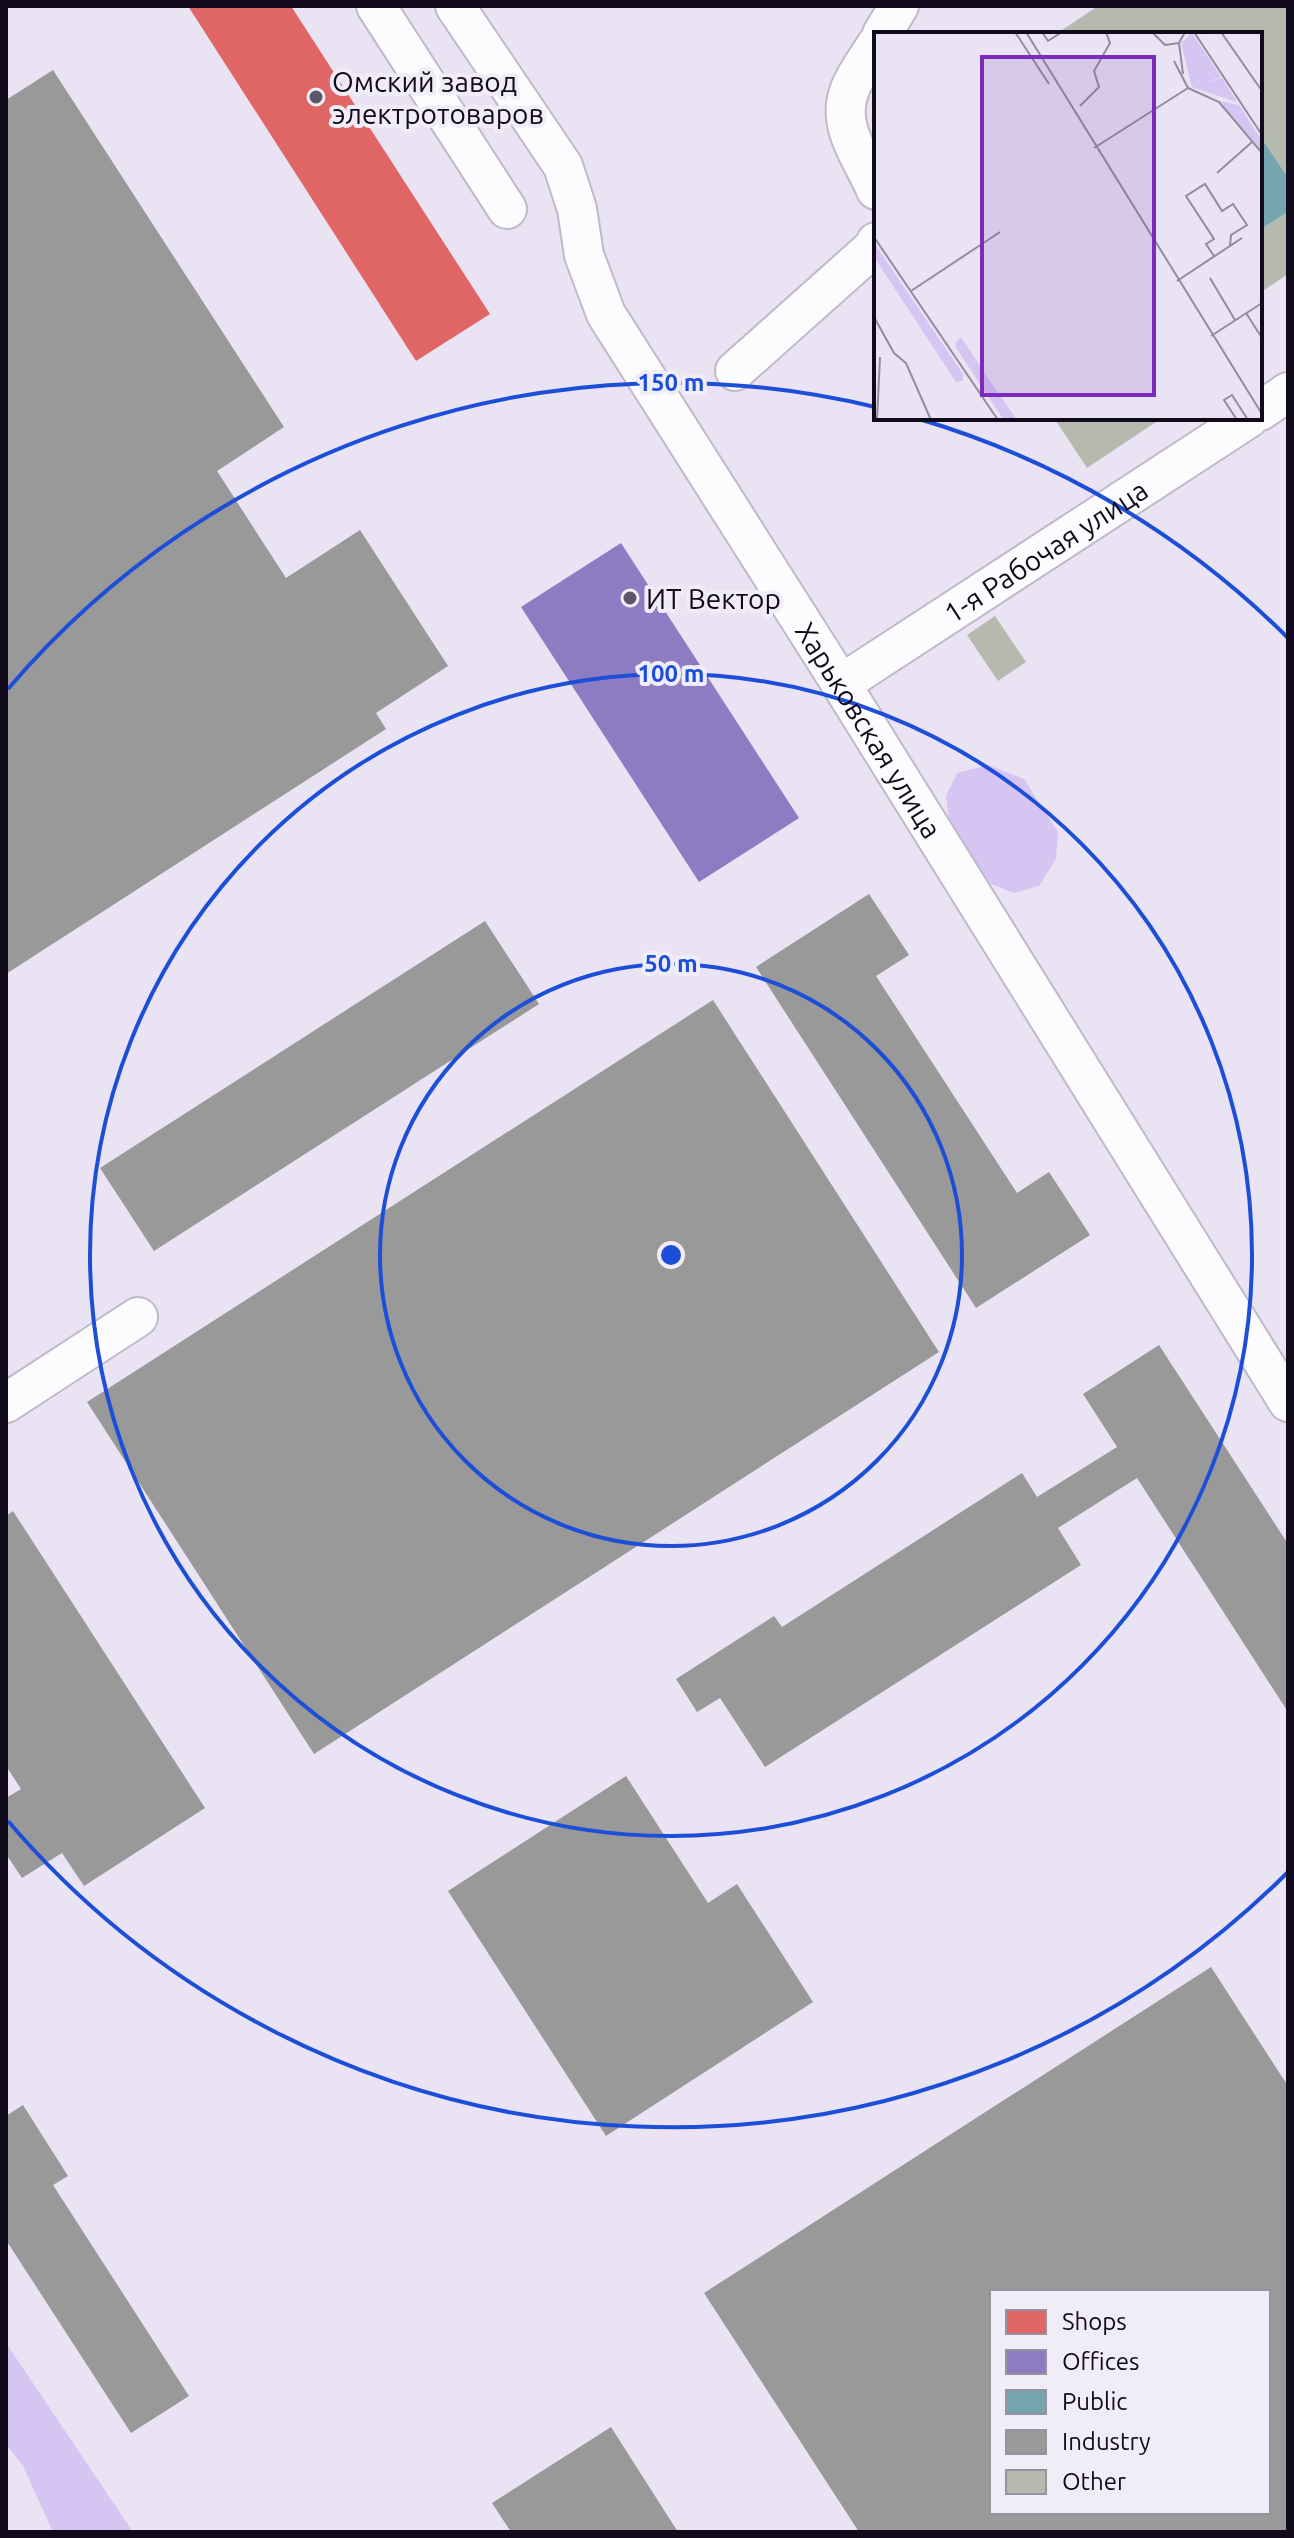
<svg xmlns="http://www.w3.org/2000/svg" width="1294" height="2538" font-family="Ubuntu,sans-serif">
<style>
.green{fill:#d6c4f3}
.shops{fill:#e06666}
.offices{fill:#8e7cc3}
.public{fill:#76a5af}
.industry{fill:#999;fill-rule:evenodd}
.building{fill:#b6b9ae}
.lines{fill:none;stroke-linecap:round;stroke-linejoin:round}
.minor-casing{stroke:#bfb9c9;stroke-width:42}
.minor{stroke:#fcfbfd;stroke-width:38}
.ring{fill:none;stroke:#1d4ed8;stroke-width:4}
.poi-dot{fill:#5d5667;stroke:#f1edf7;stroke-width:3}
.labels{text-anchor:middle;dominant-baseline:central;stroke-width:8;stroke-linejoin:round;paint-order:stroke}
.poi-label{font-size:28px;fill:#110a1b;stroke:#f1edf7;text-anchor:start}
.street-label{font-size:28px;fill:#110a1b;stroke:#f1edf7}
.inset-road{fill:none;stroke:#938c9d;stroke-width:2}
.view{fill:#7b2cbf;fill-opacity:0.15;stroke:#7b2cbf;stroke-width:4}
.inset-edge{fill:none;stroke:#110a1b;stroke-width:4}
.centre{fill:#1d4ed8;stroke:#f1edf7;stroke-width:4}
.ring-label{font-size:24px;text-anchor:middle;font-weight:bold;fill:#1d4ed8;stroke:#f1edf7;stroke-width:8;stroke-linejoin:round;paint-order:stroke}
</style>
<rect width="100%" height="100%" fill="#e9e3f3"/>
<path class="green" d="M 988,765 L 1024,779 L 1058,832 L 1056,859 L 1039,886 L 1014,893 L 991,884 L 969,857 L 950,828 L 946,796 L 957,773 Z
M 6,2343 L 133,2532 L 53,2532 L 23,2466 L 6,2444 Z"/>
<path class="shops" d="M 188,6 L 291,6 L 490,314 L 416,361 Z"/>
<path class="offices" d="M 621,543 L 799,818 L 699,882 L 521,607 Z"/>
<path class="public" d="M 1260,136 L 1288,177 L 1288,212 L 1260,230 Z"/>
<path class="industry" d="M 53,70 L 284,427 L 217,471 L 286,578 L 360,530 L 448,666 L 376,713 L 386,729 L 6,974 L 6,100 Z
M 869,894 L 909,955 L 876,976 L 1017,1193 L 1049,1172 L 1090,1235 L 976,1308 L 756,967 Z
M 485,921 L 539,1004 L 154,1251 L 100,1168 Z
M 713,1000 L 939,1352 L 314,1754 L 87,1402 Z
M 1159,1345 L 1288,1544 L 1288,1712 L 1137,1478 L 1058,1528 L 1081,1565 L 765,1767 L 720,1698 L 697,1712 L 676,1679 L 774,1616 L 782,1627 L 1022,1473 L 1037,1497 L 1117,1447 L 1083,1394 Z
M 13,1511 L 205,1808 L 84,1886 L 62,1853 L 22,1878 L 6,1854 L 6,1798 L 21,1789 L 6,1766 L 6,1516 Z
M 626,1776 L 708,1903 L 737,1884 L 813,2002 L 606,2136 L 448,1891 Z
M 1211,1967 L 1288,2086 L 1288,2532 L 859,2532 L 704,2293 ZM 992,2292 L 1268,2292 L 1268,2512 L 992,2512 Z
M 23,2105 L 68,2176 L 53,2185 L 189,2396 L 131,2433 L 6,2240 L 6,2116 Z
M 611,2427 L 678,2532 L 511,2532 L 492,2503 Z"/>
<path class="building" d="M 1098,6 L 1288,6 L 1288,177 L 1260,136 L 1260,34 L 1056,34 Z
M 1288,212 L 1288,274 L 1260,293 L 1260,230 Z
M 1054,418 L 1162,418 L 1087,468 Z
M 995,616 L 1026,662 L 998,681 L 967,635 Z"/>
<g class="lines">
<g class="minor-casing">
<g id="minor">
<path d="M 376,6 L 507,209"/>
<path id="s1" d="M 455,6 L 563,166 L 577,209 L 584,255 L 606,314 L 841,684 L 1288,1402"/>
<path d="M 882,34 L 899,6"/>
<path d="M 876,45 C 868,59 856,73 850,89 C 835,126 862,157 876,190"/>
<path d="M 735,371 L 874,247 L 876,242"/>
<path d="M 1260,411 L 1288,392"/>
<path id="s2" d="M 841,684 L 1249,418"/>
<path d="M 6,1403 L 138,1317"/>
</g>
</g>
<use href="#minor" class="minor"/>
</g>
<g class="ring">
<circle cx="671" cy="1255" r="291"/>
<circle cx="671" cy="1255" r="581"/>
<path d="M1288 1872A872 872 0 0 1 8 1821M8 689A872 872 0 0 1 875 407M919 419A872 872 0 0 1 1288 638"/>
</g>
<g class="poi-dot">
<circle cx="316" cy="97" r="8"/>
<circle cx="630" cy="598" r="8"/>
</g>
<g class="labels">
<g class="poi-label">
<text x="332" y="81">Омский завод<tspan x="332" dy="32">электротоваров</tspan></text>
<text x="646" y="598">ИТ Вектор</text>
</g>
<g class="street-label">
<text stroke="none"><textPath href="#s2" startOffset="244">1-я Рабочая улица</textPath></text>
<text stroke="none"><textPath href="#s1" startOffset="840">Харьковская улица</textPath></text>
</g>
</g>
<g transform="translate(874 32)">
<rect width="388" height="388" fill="#e9e3f3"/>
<path d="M 318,1 L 347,45 L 331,51 L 348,46 L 363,70 L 318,55 L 307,11 ZM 345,69 L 365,73 L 388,109 L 388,119 ZM 0,211 L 89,342 L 89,349 L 82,350 L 0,225 ZM 87,305 L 114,346 L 143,388 L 130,388 L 119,372 L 83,317 L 81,311 Z" fill="#d6c4f3"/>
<path class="inset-road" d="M 141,0 L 175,52M 152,0 L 388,382M 168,0 L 174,9 L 188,0M 278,0 L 291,13 L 305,11M 320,0 L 388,103M 347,0 L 388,59M 300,29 L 314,56M 309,42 L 305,11 L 311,0M 314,56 L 345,70 L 388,121M 206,74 L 225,55 L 220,39 L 236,11 L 232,0M 220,116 L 314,56M 343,141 L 378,110M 0,205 L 124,388M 340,224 L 332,212 L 340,207 L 312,164 L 331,152 L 348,179 L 359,172 L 373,193 L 357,203 L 356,214M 336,246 L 361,288M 303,249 L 368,206M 37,259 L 126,200M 372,281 L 388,306M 0,285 L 20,321 L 32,331 L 57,388M 337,304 L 388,271M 3,388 L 6,325M 363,388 L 350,368 L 358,363 L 374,388"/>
<path class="view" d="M 108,25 L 280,25 L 280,363 L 108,363 Z"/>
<rect width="388" height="388" class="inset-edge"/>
</g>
<circle cx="671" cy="1255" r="12" class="centre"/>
<g class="ring-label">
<text x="671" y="391">150 m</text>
<text x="671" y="682">100 m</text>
<text x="671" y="972">50 m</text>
</g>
<rect width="1294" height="2538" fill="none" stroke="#110a1b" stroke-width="16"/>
<rect x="990" y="2290" width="280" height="224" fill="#f1edf7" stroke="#97929f" stroke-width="2"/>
<rect x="1006" y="2310" width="40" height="24" fill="#e06666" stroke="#97929f" stroke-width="2"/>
<text x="1062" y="2330" font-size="24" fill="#110a1b">Shops</text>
<rect x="1006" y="2350" width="40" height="24" fill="#8e7cc3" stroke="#97929f" stroke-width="2"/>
<text x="1062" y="2370" font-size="24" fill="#110a1b">Offices</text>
<rect x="1006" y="2390" width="40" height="24" fill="#76a5af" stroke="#97929f" stroke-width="2"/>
<text x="1062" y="2410" font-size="24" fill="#110a1b">Public</text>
<rect x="1006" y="2430" width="40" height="24" fill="#999999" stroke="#97929f" stroke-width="2"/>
<text x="1062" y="2450" font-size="24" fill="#110a1b">Industry</text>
<rect x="1006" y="2470" width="40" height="24" fill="#b6b9ae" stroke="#97929f" stroke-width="2"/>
<text x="1062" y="2490" font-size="24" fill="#110a1b">Other</text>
</svg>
